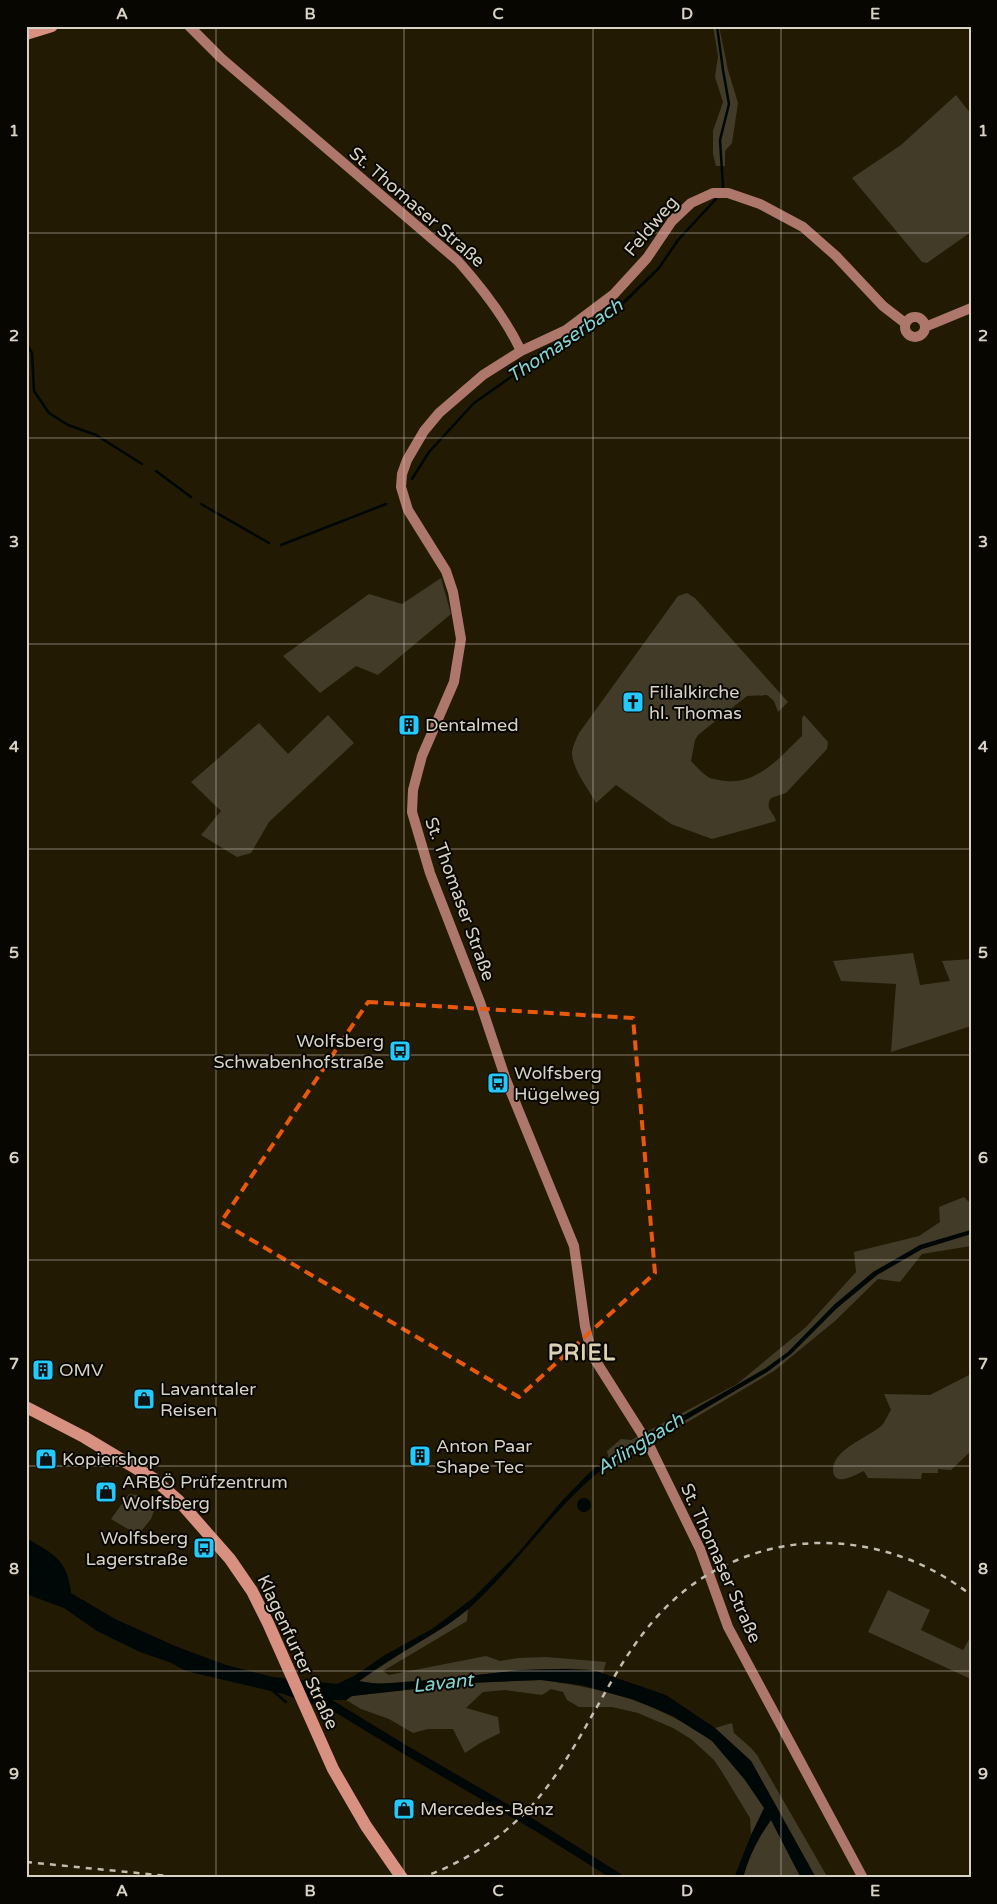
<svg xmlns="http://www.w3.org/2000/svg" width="997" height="1904" font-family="'Varela Round',sans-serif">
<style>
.green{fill:#423b28}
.water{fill:#000707}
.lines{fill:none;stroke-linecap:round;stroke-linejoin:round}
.stream{stroke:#000707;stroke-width:2.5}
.canal{stroke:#000707;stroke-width:9}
.secondary{stroke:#ae776b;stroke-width:10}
.primary{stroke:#d89081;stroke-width:12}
.rail{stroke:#c2bdae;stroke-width:2.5;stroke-dasharray:6 6;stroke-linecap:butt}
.marked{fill:none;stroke:#e8590c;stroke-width:4;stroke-dasharray:10 6;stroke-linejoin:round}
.grid{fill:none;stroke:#d7d2c4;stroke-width:1;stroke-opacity:0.55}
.labels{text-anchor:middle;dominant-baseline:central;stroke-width:4;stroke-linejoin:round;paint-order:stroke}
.street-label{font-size:18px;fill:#d7d2c4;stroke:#080601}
.poi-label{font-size:18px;fill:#d7d2c4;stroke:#080601;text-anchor:start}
.water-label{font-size:19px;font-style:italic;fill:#84d2d2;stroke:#080601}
.district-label{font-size:22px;font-weight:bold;letter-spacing:1px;fill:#dad0b3;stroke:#080601}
.neatline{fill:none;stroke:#d7d2c4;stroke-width:2}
.grid-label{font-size:16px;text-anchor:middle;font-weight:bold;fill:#d7d2c4}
</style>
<rect width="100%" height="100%" fill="#221a03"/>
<path class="green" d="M 713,26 L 719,26 L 728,70 L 738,103 L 732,143 L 725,151 L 725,166 L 716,166 L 713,154 L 713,131 L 723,102 L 715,77 L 718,56 Z
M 956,95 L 971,114 L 971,232 L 927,263 L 922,262 L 852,178 L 901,145 Z
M 441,578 L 451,614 L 378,675 L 356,666 L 320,693 L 283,656 L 369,594 L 402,604 Z
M 687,593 L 695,598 L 788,702 L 778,712 L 774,701 L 767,695 L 747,696 L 698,735 L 695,740 L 691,761 C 696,766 702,773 708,777 C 711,779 716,779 719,780 C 755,788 778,759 802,736 L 802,718 L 804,715 L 828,742 L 827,749 L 786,793 L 771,798 C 764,809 774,812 776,821 L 712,839 L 671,824 L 616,785 L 596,803 C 588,788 572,769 572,752 C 573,745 576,739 579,733 L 678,596 Z
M 328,715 L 354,743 L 269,822 L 251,853 L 237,857 L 201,835 L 221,811 L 191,782 L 259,723 L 288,754 Z
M 913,953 L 920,985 L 950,981 L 942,961 L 971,959 L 971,1026 L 891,1052 L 896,984 L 841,981 L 833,961 Z
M 964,1197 L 971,1204 L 971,1230 L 920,1245 L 835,1304 L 788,1352 L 764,1369 L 609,1459 L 607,1451 L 621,1439 L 631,1440 L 737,1384 L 806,1327 L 856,1272 L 854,1252 L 919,1236 L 940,1222 L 939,1207 Z
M 971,1234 L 971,1246 L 922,1254 L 900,1282 L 878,1279 L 835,1321 L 774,1371 L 610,1468 L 604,1468 L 767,1372 L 791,1354 L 837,1308 L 877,1275 L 922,1249 Z
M 971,1374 L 971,1451 L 951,1470 L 938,1469 L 938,1473 L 922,1473 L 921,1479 L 868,1478 L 864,1471 C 855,1475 834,1488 833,1470 C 833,1448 871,1437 883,1424 C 886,1420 888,1414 891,1410 L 884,1394 L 930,1395 Z
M 129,1494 L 137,1495 L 154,1511 L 151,1519 L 138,1535 L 111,1519 Z
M 888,1590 L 930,1610 L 921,1630 L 963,1650 L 971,1636 L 971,1679 L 868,1632 Z
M 468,1609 L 467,1621 L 383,1671 L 389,1675 L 486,1656 L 500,1661 L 518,1658 L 546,1657 L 606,1662 L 603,1673 C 586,1667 564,1669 546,1669 C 483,1671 420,1688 358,1682 C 394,1657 432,1635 468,1609 Z
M 541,1680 C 595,1687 647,1699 693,1729 C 699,1733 707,1736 713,1741 C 732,1759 749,1786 765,1808 L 751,1835 L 750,1818 L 722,1772 L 714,1760 L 691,1739 L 673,1728 L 638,1713 L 612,1707 L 579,1707 L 567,1700 L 563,1692 L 551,1689 L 542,1695 L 505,1690 L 483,1692 L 466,1708 L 498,1717 L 500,1733 L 480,1743 L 465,1753 L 453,1729 L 428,1729 L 413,1733 L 389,1719 L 361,1709 L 346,1700 L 352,1696 L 468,1683 Z
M 732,1723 L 734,1733 L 751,1748 L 757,1755 L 828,1878 L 816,1878 L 751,1761 L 715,1728 Z
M 771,1820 L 801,1878 L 743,1878 C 749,1856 758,1838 771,1820 Z"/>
<path class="water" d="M 971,1230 L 971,1234 L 922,1249 L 877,1275 L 837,1308 L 791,1354 L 767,1372 L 604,1468 C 556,1505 522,1558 478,1600 C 454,1624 422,1640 393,1658 C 381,1665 370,1673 359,1681 L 378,1684 L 440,1679 L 520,1670 L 563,1669 L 596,1671 L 666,1695 L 715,1728 L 751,1761 L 816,1878 L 801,1878 L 771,1820 C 758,1838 749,1856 743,1878 L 734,1878 L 751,1835 L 764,1808 L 745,1780 L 712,1741 L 673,1716 L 635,1700 L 581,1685 L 541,1680 L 468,1683 L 352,1696 L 346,1700 L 327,1700 L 316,1705 L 283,1694 L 186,1671 L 169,1662 L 140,1652 L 97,1631 L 64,1608 L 26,1594 L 26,1538 C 53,1554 67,1558 71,1593 L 115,1619 L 175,1646 L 226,1665 L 273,1677 L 337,1684 L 354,1676 L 385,1655 L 432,1629 L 473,1598 L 519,1552 L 560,1503 L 587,1475 L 602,1462 L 765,1369 L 788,1352 L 835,1304 L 873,1272 L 920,1245 Z
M577 1505a7 7 0 1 1 14 0a7 7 0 1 1-14 0Z"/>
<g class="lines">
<path class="stream" d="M 717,26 L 723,70 L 729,104 L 720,140 L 723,187
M 26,343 L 32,353 L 34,391 L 49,413 L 68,425 L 96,435 L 142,464
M 156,471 L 191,497
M 412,479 L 429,452 L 474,403 L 528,365 L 619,307 L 659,268 L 678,240 L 716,199
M 201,504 L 269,543
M 281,545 L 386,504
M 272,1690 L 286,1702"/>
<path class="canal" d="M 317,1696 L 404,1749 L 536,1826 L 619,1878"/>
<path class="secondary" d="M 189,26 L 221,58 L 458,261 C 483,289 505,317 521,351 L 483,375 L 439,413 L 424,431 L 407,460 L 402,474 L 401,487 L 408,510 L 446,571 L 453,592 L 461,639 L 454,682 L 422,756 L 413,790 L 412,812 L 430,873 L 480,1002 L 506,1080 L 574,1246 L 585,1326 L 592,1355 L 649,1445 L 700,1549 L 728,1627 L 863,1878
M905 327a10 10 0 1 1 20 0a10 10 0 1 1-20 0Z
M 925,327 L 971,308
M 521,351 L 566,330 L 614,294 L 647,258 L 672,221 L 691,203 L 713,193 L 728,193 L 760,204 L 803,227 L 836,256 L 883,306 L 905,323"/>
<path class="primary" d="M 26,34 L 52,26
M 26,1407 L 84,1437 L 154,1479 L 179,1501 L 230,1559 L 252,1591 L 268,1623 L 333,1769 L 366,1826 L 402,1878"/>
<path class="rail" d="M 26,1862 L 188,1878
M 420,1878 C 464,1863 504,1837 535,1802 C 604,1721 622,1614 726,1565 C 755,1551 788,1543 821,1543 C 876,1543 927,1561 971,1595"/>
</g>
<path class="marked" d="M 368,1002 L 633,1018 L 655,1273 L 519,1397 L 221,1222 Z"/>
<path class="grid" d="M 216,26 L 216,1878M 404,26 L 404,1878M 593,26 L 593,1878M 781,26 L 781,1878M 26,233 L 971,233M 26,438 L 971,438M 26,644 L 971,644M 26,849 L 971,849M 26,1055 L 971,1055M 26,1260 L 971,1260M 26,1466 L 971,1466M 26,1671 L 971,1671"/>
<defs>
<g id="church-square" transform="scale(1.125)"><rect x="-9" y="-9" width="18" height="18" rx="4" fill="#24c9fe" stroke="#080601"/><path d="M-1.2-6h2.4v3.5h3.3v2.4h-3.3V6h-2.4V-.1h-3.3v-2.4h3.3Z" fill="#111"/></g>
<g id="building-square" transform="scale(1.125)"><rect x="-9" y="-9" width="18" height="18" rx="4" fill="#24c9fe" stroke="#080601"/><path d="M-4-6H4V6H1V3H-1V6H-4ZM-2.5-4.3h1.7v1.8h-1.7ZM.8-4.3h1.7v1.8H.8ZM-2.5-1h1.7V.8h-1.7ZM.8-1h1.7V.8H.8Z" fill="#111"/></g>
<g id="bus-square" transform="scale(1.125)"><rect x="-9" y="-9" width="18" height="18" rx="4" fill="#24c9fe" stroke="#080601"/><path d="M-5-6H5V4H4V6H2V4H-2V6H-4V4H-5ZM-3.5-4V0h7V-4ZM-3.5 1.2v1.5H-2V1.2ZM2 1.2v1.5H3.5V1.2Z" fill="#111"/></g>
<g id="shop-square" transform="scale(1.125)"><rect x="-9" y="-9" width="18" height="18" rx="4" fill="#24c9fe" stroke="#080601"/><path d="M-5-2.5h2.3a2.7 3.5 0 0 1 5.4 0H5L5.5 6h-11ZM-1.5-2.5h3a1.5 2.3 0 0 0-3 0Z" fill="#111"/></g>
</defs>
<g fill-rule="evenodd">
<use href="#church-square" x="633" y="702"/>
<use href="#building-square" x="409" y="725"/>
<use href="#bus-square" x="400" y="1051"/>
<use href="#bus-square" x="498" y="1083"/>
<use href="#building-square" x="43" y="1370"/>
<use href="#shop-square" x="144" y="1399"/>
<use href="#building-square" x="420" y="1456"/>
<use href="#shop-square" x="46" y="1459"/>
<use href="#shop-square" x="106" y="1492"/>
<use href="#bus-square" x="204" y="1548"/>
<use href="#shop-square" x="404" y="1809"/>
</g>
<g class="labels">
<g class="street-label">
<text transform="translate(417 207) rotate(41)">St. Thomaser Straße</text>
<text transform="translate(651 226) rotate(-50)">Feldweg</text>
<text transform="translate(460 899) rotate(70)">St. Thomaser Straße</text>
<text transform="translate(721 1563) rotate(66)">St. Thomaser Straße</text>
<text transform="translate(298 1652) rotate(65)">Klagenfurter Straße</text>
</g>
<g class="poi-label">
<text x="649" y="692">Filialkirche<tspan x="649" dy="21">hl. Thomas</tspan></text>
<text x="425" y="725">Dentalmed</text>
<text x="384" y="1041" text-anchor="end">Wolfsberg<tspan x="384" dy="21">Schwabenhofstraße</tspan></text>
<text x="514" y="1073">Wolfsberg<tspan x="514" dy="21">Hügelweg</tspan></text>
<text x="59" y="1370">OMV</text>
<text x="160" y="1389">Lavanttaler<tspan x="160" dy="21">Reisen</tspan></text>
<text x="436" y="1446">Anton Paar<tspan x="436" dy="21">Shape Tec</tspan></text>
<text x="62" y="1459">Kopiershop</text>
<text x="122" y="1482">ARBÖ Prüfzentrum<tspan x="122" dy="21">Wolfsberg</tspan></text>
<text x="188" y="1538" text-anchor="end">Wolfsberg<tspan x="188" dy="21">Lagerstraße</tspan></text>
<text x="420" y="1809">Mercedes-Benz</text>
</g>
<g class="water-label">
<text transform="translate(565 341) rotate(-34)">Thomaserbach</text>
<text transform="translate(640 1444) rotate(-32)">Arlingbach</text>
<text transform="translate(443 1683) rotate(-6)">Lavant</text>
</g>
<g class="district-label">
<text x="582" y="1353">PRIEL</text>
</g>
</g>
<rect width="997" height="1904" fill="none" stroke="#080601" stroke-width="55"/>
<rect x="28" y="28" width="942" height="1848" class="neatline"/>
<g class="grid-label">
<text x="122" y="19">A</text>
<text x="310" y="19">B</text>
<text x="498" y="19">C</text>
<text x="687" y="19">D</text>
<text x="875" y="19">E</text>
<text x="14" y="136">1</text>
<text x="983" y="136">1</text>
<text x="14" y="341">2</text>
<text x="983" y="341">2</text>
<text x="14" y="547">3</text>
<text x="983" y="547">3</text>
<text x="14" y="752">4</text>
<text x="983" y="752">4</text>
<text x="14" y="958">5</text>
<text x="983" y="958">5</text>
<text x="14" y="1163">6</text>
<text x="983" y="1163">6</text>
<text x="14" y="1369">7</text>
<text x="983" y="1369">7</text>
<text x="14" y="1574">8</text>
<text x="983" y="1574">8</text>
<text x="14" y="1779">9</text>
<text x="983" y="1779">9</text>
<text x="122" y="1896">A</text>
<text x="310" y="1896">B</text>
<text x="498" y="1896">C</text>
<text x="687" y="1896">D</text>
<text x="875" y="1896">E</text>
</g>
</svg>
